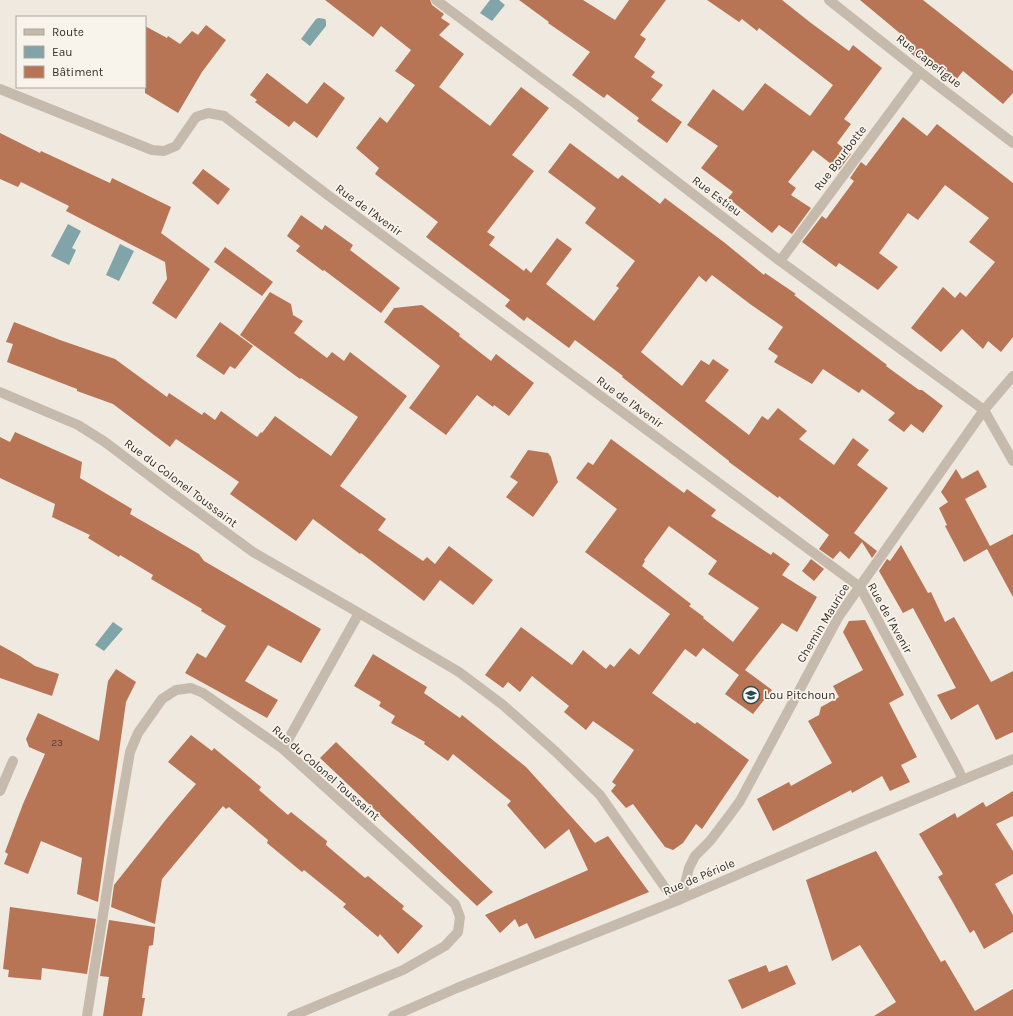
<svg xmlns="http://www.w3.org/2000/svg" width="1013" height="1016" font-family="Karla,sans-serif">
<style>
.water{fill:#81a4a9}
.building{fill:#b77555;fill-rule:evenodd}
.lines{fill:none;stroke-linecap:round;stroke-linejoin:round}
.minor{stroke:#c6baac;stroke-width:10}
.labels{text-anchor:middle;dominant-baseline:central;stroke-width:3.5;stroke-linejoin:round;paint-order:stroke}
.number-label{font-size:10px;fill:#564035}
.street-label{font-size:12px;fill:#352f2a;stroke:#f8f3eb}
.poi-label{font-size:12px;fill:#352f2a;stroke:#f8f3eb;text-anchor:start}
</style>
<rect width="100%" height="100%" fill="#f0e9df"/>
<path class="water" d="M 490,0 L 499,0 L 505,5 L 492,21 L 480,13 Z
M 319,18 L 325,19 L 326,21 L 326,26 L 310,46 L 301,39 L 316,19 Z
M 68,224 L 81,231 L 72,248 L 76,250 L 69,265 L 51,256 Z
M 120,244 L 134,251 L 119,281 L 106,275 Z
M 113,622 L 123,629 L 104,651 L 95,645 Z"/>
<path class="building" d="M 325,0 L 430,0 L 432,5 L 444,14 L 441,18 L 450,24 L 439,35 L 464,54 L 439,87 L 490,126 L 521,87 L 549,108 L 512,155 L 534,171 L 487,232 L 495,237 L 489,245 L 524,271 L 526,268 L 531,273 L 557,238 L 572,249 L 546,284 L 594,321 L 619,288 L 616,286 L 635,261 L 585,223 L 596,208 L 548,172 L 570,143 L 618,179 L 622,175 L 660,204 L 665,198 L 725,243 L 764,275 L 765,273 L 796,294 L 794,295 L 887,365 L 886,366 L 919,390 L 922,390 L 943,406 L 923,433 L 911,424 L 904,432 L 888,420 L 895,413 L 862,389 L 859,393 L 823,369 L 812,384 L 774,362 L 778,356 L 768,349 L 783,327 L 750,304 L 712,275 L 706,282 L 699,276 L 641,352 L 682,386 L 701,360 L 709,365 L 713,359 L 729,370 L 705,401 L 749,435 L 762,416 L 768,420 L 778,408 L 807,431 L 799,439 L 834,465 L 853,438 L 869,450 L 857,465 L 888,488 L 854,533 L 877,551 L 872,558 L 862,542 L 849,559 L 840,551 L 833,559 L 819,549 L 829,535 L 779,496 L 778,498 L 729,462 L 729,461 L 622,377 L 623,376 L 575,340 L 569,348 L 527,317 L 524,321 L 505,306 L 510,300 L 426,237 L 438,222 L 375,174 L 379,168 L 356,148 L 380,117 L 387,123 L 415,85 L 395,71 L 411,50 L 381,26 L 373,37 Z
M 519,0 L 583,0 L 615,20 L 629,0 L 666,0 L 640,35 L 646,39 L 634,57 L 655,72 L 651,77 L 663,85 L 651,100 L 682,122 L 667,143 L 637,121 L 639,118 L 607,94 L 604,98 L 572,75 L 590,52 L 548,23 L 549,22 Z
M 707,0 L 782,0 L 811,23 L 849,51 L 853,45 L 882,68 L 844,119 L 851,124 L 837,143 L 851,154 L 839,170 L 813,150 L 788,182 L 796,188 L 791,195 L 811,208 L 792,234 L 779,225 L 772,233 L 728,198 L 733,192 L 701,168 L 718,146 L 687,125 L 713,89 L 743,111 L 765,83 L 810,116 L 833,85 L 759,28 L 757,31 L 742,19 L 739,22 Z
M 860,0 L 923,0 L 1013,71 L 1013,93 L 1003,104 L 963,71 L 952,85 L 909,52 L 914,45 Z
M 206,25 L 226,40 L 202,72 L 178,113 L 145,93 L 145,26 L 167,38 L 168,36 L 180,44 L 192,31 L 198,35 Z
M 267,73 L 307,104 L 324,82 L 345,98 L 317,138 L 294,121 L 289,127 L 255,102 L 257,100 L 250,95 Z
M 903,117 L 927,136 L 937,124 L 1013,183 L 1013,337 L 1001,352 L 988,341 L 983,349 L 962,329 L 941,352 L 911,328 L 943,287 L 955,298 L 960,292 L 966,297 L 995,262 L 969,242 L 989,218 L 945,185 L 918,220 L 908,213 L 879,253 L 898,267 L 878,290 L 839,263 L 836,267 L 802,242 L 822,216 L 826,219 L 854,181 L 850,178 L 861,162 L 866,166 Z
M 0,133 L 40,153 L 41,151 L 110,183 L 112,178 L 171,207 L 161,233 L 210,269 L 176,319 L 152,303 L 167,279 L 165,262 L 66,211 L 69,206 L 21,182 L 18,187 L 0,179 Z
M 203,169 L 230,189 L 218,205 L 192,183 Z
M 301,215 L 322,230 L 325,225 L 353,245 L 350,250 L 400,288 L 381,313 L 324,270 L 323,271 L 296,251 L 300,246 L 287,236 Z
M 225,247 L 273,282 L 262,296 L 214,262 Z
M 270,292 L 291,304 L 293,315 L 303,321 L 294,333 L 327,358 L 332,352 L 344,361 L 350,352 L 407,396 L 340,486 L 386,519 L 378,530 L 423,561 L 427,557 L 435,564 L 449,546 L 493,580 L 473,605 L 440,580 L 424,601 L 361,553 L 360,554 L 313,519 L 296,541 L 230,494 L 239,482 L 176,439 L 170,447 L 113,404 L 77,391 L 77,389 L 7,362 L 13,344 L 6,342 L 14,322 L 60,340 L 115,359 L 167,397 L 169,393 L 202,415 L 204,412 L 215,420 L 221,411 L 257,437 L 261,432 L 262,433 L 275,416 L 331,456 L 358,417 L 301,378 L 300,379 L 240,335 Z
M 422,305 L 460,334 L 459,336 L 491,361 L 496,354 L 534,383 L 509,416 L 494,405 L 493,407 L 477,395 L 446,435 L 409,408 L 440,366 L 384,322 L 394,308 Z
M 220,322 L 253,346 L 235,369 L 230,366 L 224,375 L 196,356 Z
M 15,432 L 82,462 L 80,478 L 132,509 L 130,514 L 199,554 L 204,561 L 321,629 L 301,663 L 268,645 L 245,681 L 278,700 L 267,718 L 185,673 L 197,653 L 206,658 L 226,626 L 201,611 L 202,609 L 151,579 L 153,575 L 120,555 L 119,557 L 88,538 L 90,535 L 52,517 L 55,504 L 0,478 L 0,437 L 10,442 Z
M 611,439 L 684,493 L 687,489 L 716,510 L 711,516 L 771,555 L 773,552 L 790,564 L 782,575 L 817,597 L 797,632 L 782,623 L 745,670 L 772,690 L 753,714 L 725,694 L 739,675 L 703,648 L 696,657 L 685,649 L 652,693 L 695,724 L 697,722 L 749,760 L 702,829 L 696,824 L 683,843 L 673,850 L 665,847 L 633,804 L 626,808 L 611,791 L 616,785 L 612,782 L 634,750 L 593,721 L 586,730 L 564,712 L 569,706 L 532,676 L 520,692 L 508,682 L 503,688 L 485,675 L 521,627 L 572,665 L 583,650 L 606,669 L 610,664 L 614,667 L 630,648 L 639,655 L 670,614 L 585,552 L 617,509 L 576,478 L 588,462 L 593,465 ZM 669,526 L 717,561 L 708,574 L 759,608 L 733,642 L 703,618 L 704,617 L 689,606 L 691,604 L 642,566 L 645,561 L 644,560 Z
M 528,450 L 548,453 L 551,457 L 558,482 L 533,517 L 506,497 L 518,482 L 510,477 Z
M 956,469 L 962,479 L 978,470 L 987,487 L 965,499 L 990,546 L 1013,534 L 1013,597 L 987,549 L 964,562 L 945,526 L 947,525 L 939,508 L 948,502 L 941,492 Z
M 901,545 L 928,593 L 931,592 L 945,622 L 954,617 L 991,682 L 1013,671 L 1013,732 L 996,740 L 978,704 L 951,720 L 937,695 L 956,688 L 913,608 L 903,613 L 879,571 L 887,559 L 890,561 Z
M 811,559 L 824,569 L 814,581 L 802,571 Z
M 865,620 L 904,695 L 889,703 L 917,757 L 901,765 L 910,782 L 890,791 L 882,776 L 852,793 L 851,790 L 773,831 L 757,799 L 789,782 L 791,786 L 832,763 L 808,721 L 819,715 L 821,707 L 839,697 L 833,686 L 863,670 L 843,632 L 849,621 Z
M 0,645 L 20,656 L 35,666 L 59,674 L 52,696 L 0,678 Z
M 373,654 L 427,687 L 424,693 L 460,718 L 462,715 L 526,767 L 595,843 L 608,836 L 649,892 L 535,939 L 527,923 L 519,927 L 515,919 L 500,933 L 485,915 L 588,870 L 569,829 L 545,849 L 507,805 L 511,801 L 453,754 L 448,761 L 424,744 L 425,742 L 391,723 L 395,716 L 379,706 L 381,702 L 354,686 Z
M 116,669 L 136,682 L 126,702 L 98,902 L 77,894 L 82,858 L 41,841 L 28,874 L 4,864 L 8,854 L 5,852 L 23,804 L 45,754 L 29,747 L 26,739 L 38,713 L 99,741 L 108,681 Z
M 191,735 L 212,751 L 214,748 L 261,787 L 259,790 L 288,815 L 291,812 L 327,841 L 326,845 L 365,878 L 368,876 L 404,906 L 402,909 L 423,926 L 398,954 L 380,934 L 378,937 L 343,907 L 346,904 L 304,870 L 302,872 L 267,843 L 268,840 L 229,807 L 226,809 L 223,806 L 162,879 L 155,924 L 111,907 L 114,885 L 168,817 L 196,784 L 168,762 Z
M 336,742 L 493,892 L 477,906 L 320,758 Z
M 1013,791 L 1013,816 L 996,824 L 1013,851 L 1013,874 L 995,884 L 1013,915 L 1013,932 L 984,949 L 974,930 L 970,933 L 952,901 L 938,877 L 943,874 L 919,834 L 955,813 L 957,818 L 983,802 L 986,807 Z
M 876,851 L 941,962 L 945,960 L 975,1011 L 1013,989 L 1013,1016 L 874,1016 L 896,1002 L 860,945 L 832,961 L 806,880 Z
M 10,907 L 96,919 L 87,974 L 42,968 L 41,980 L 8,977 L 9,970 L 3,969 Z
M 109,920 L 155,927 L 153,945 L 149,946 L 142,998 L 145,998 L 142,1016 L 103,1016 L 109,977 L 100,976 Z
M 766,965 L 769,972 L 787,965 L 796,984 L 742,1009 L 728,980 Z"/>
<g class="lines">
<path class="minor" d="M 436,0 L 576,104 L 780,261 L 984,410 L 1013,461
M 829,0 L 920,72 L 1013,143
M 0,89 L 152,150 L 164,151 L 176,146 L 196,117 L 208,113 L 224,116 L 329,196 L 860,587 L 958,769 L 963,780
M 780,261 L 920,72
M 0,392 L 78,425 L 105,442 L 171,492 L 253,552 L 359,613 L 459,672 L 503,705 L 556,752 L 600,795 L 666,889 L 681,899
M 283,749 L 359,613
M 0,791 L 13,761
M 681,899 L 689,868 L 695,856 L 710,841 L 729,816 L 740,801 L 839,616 L 984,410 L 1013,376
M 87,1016 L 115,839 L 130,752 L 138,733 L 162,699 L 176,690 L 191,688 L 203,693 L 283,749 L 455,904 L 460,917 L 458,932 L 445,946 L 403,970 L 292,1016
M 393,1016 L 457,988 L 681,899 L 863,821 L 1013,759"/>
</g>
<defs>
<g id="school-ring" transform="scale(0.9)"><circle r="9.5" fill="#f8f3eb" stroke="#244b52" stroke-width="1.5"/><path d="M0-5L7-2L0 1L-7-2ZM-4 1L0 2.5L4 1V4Q0 6-4 4Z" fill="#244b52"/></g>
</defs>
<g fill-rule="evenodd">
<use href="#school-ring" x="751" y="695"/>
</g>
<g class="labels">
<g class="number-label">
<text x="57" y="743">23</text>
</g>
<g class="street-label">
<text transform="translate(929 61) rotate(38)">Rue Capefigue</text>
<text transform="translate(840 158) rotate(-53)">Rue Bourbotte</text>
<text transform="translate(717 196) rotate(37)">Rue Estieu</text>
<text transform="translate(369 210) rotate(36)">Rue de l'Avenir</text>
<text transform="translate(630 402) rotate(36)">Rue de l'Avenir</text>
<text transform="translate(181 483) rotate(37)">Rue du Colonel Toussaint</text>
<text transform="translate(890 618) rotate(61)">Rue de l'Avenir</text>
<text transform="translate(823 623) rotate(-59)">Chemin Maurice</text>
<text transform="translate(326 773) rotate(41)">Rue du Colonel Toussaint</text>
<text transform="translate(699 877) rotate(-23)">Rue de Périole</text>
</g>
<g class="poi-label">
<text x="764" y="695">Lou Pitchoun</text>
</g>
</g>
<rect x="16" y="16" width="130" height="72" fill="#f8f3eb" stroke="#aaa59e"/>
<rect x="24" y="29" width="20" height="6" fill="#c6baac" stroke="#aaa59e"/>
<text x="52" y="36" font-size="12" fill="#352f2a">Route</text>
<rect x="24" y="46" width="20" height="12" fill="#81a4a9" stroke="#aaa59e"/>
<text x="52" y="56" font-size="12" fill="#352f2a">Eau</text>
<rect x="24" y="66" width="20" height="12" fill="#b77555" stroke="#aaa59e"/>
<text x="52" y="76" font-size="12" fill="#352f2a">Bâtiment</text>
</svg>
